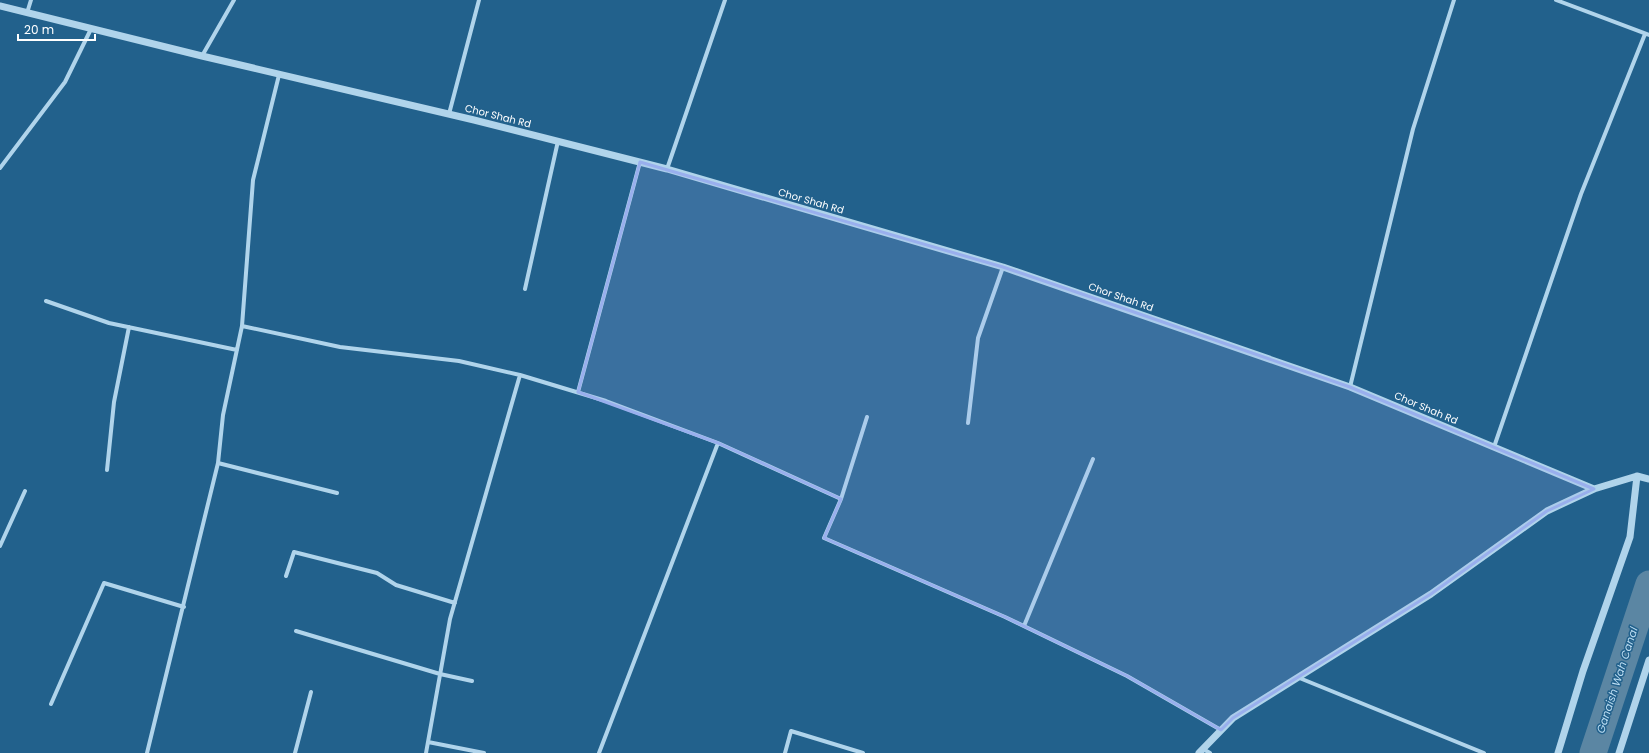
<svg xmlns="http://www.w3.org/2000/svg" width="1649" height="753" font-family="Poppins,sans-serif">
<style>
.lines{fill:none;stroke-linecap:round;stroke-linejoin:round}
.canal{stroke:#5b86a3;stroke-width:27}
.minor{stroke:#b0d4eb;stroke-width:4}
.tertiary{stroke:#b0d4eb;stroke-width:7}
.marked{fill:#99afed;fill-opacity:0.2;stroke:#99afed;stroke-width:3;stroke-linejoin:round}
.labels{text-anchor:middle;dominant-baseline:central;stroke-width:3;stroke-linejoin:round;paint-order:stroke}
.street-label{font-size:10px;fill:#fff;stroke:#22618c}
.water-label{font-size:11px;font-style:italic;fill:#bcddf2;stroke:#22618c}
</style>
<rect width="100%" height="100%" fill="#22618c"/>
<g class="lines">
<path class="canal" d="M 1593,753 L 1649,584"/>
<path class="minor" d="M 1556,0 L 1649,35
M 27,13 L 31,0
M 202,56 L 234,0
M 449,114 L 479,0
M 0,168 L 65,82 L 91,29
M 667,169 L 725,0
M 525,289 L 558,141
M 46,301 L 109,323 L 237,350
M 242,326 L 340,347 L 459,361 L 520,375 L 606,401 L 718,443 L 841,499
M 1350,387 L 1413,129 L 1454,0
M 578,392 L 640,162
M 867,417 L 841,499 L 824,538 L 1005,617 L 1127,676 L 1221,730
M 968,423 L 978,338 L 1003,267
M 1494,447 L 1581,194 L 1645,34
M 218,463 L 337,493
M 107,470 L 114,402 L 129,327
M 0,546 L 25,491
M 286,576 L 294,552 L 377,573 L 396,585 L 455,603
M 1024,626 L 1093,459
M 296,631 L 440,674 L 472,681
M 1297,677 L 1484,753
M 51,704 L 104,583 L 184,607
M 428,742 L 484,753
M 1203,749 L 1210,753
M 147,753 L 218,463 L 223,415 L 242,326 L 253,180 L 279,75
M 295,753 L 311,692
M 426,753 L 450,619 L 520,375
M 599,753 L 718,443
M 785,753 L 791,731 L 863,753"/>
<path class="tertiary" d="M 0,6 L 202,56 L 474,120 L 667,169 L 1003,267 L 1350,387 L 1594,489
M 1199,753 L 1233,718 L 1431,594 L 1547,511 L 1594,489 L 1637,476 L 1649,479
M 1558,753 L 1583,671 L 1630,537 L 1637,476
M 1619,753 L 1649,660"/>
</g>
<path class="marked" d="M 640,162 L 1003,267 L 1082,294 L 1350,387 L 1594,489 L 1547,511 L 1431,594 L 1233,718 L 1221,730 L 1127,676 L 1005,617 L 824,538 L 841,499 L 718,443 L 578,392 Z"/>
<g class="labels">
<g class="street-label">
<text transform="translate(498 116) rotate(14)">Chor Shah Rd</text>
<text transform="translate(811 201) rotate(16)">Chor Shah Rd</text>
<text transform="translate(1121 297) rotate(19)">Chor Shah Rd</text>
<text transform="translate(1426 408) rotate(23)">Chor Shah Rd</text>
</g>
<g class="water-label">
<text transform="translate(1617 680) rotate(-72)">Ganaish Wah Canal</text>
</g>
</g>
<path d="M18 34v6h77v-6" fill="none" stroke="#ffffff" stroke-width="2"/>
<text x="24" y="34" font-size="12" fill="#ffffff" stroke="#22618c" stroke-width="3" paint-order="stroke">20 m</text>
</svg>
